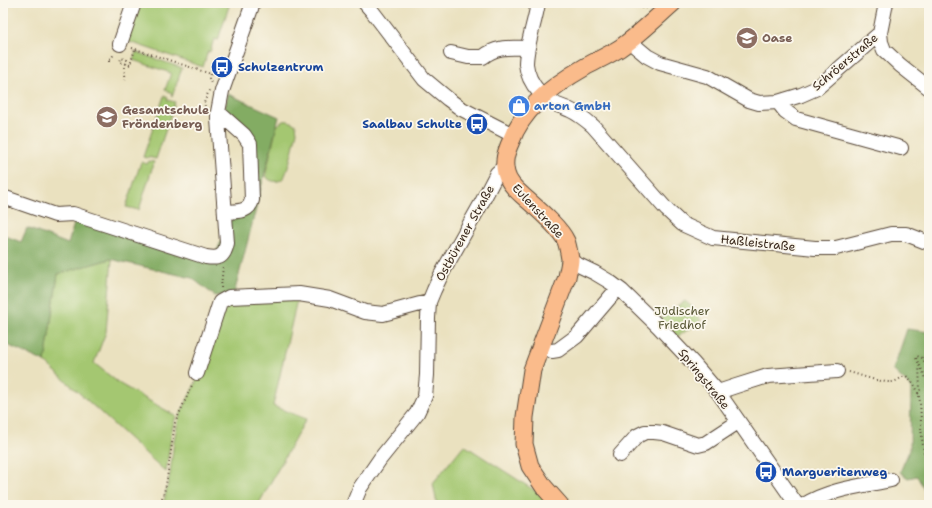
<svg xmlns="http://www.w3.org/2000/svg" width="932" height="508" font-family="'Shantell Sans',sans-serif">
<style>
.green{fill:#a4c771;stroke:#707848}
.forest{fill:#83ac63;stroke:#5f6b40}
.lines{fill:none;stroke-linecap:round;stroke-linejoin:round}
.minor-casing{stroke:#554536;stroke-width:16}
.major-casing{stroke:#554536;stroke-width:19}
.path{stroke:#554536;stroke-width:2;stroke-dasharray:1 3;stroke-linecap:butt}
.minor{stroke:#fff;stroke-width:14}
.major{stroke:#fabb8b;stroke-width:17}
.labels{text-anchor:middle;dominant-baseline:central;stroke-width:3.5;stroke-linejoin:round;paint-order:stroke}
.education-label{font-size:12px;font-weight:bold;fill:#785e54;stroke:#fbf7ec;text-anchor:start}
.street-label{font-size:12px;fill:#3b2a1e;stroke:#fbf7ec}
.transit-label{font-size:12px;font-weight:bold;fill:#164399;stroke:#fbf7ec;text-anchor:start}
.shop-label{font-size:12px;font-weight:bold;fill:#366cbe;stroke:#fbf7ec;text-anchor:start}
.park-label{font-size:12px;fill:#5a5937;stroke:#fbf7ec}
</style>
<rect width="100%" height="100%" fill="#fbf7ec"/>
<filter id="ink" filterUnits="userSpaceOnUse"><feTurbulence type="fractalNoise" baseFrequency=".025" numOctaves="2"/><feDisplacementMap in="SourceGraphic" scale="8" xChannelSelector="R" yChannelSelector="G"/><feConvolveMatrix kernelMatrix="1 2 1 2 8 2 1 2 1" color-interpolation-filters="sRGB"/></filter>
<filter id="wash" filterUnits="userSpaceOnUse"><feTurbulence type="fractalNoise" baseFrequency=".012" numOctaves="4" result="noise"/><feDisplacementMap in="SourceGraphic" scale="16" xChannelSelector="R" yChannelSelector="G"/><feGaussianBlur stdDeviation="0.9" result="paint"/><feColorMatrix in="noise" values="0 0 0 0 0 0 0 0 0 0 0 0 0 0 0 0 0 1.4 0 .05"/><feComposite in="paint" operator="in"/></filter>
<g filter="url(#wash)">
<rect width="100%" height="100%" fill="#eae1bf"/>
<path class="green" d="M 141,3 L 230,3 L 218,40 L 214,39 L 210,52 L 208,51 L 203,67 L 127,41 Z
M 136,52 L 182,68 L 172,97 L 171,96 L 172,93 L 165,90 L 171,73 L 133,60 Z
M 164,96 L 168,98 L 167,100 L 175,102 L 156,159 L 148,157 L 147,158 L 143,157 Z
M 283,121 C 288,120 292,122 296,125 L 297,132 C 295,140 288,172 284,177 C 281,181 277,182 273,181 C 268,180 266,177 266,172 L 277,126 L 280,123 Z
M 149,161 L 154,162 L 139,210 L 126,207 L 141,162 L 147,164 Z
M 110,259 L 112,259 L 106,332 L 94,363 L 120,384 L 176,416 L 172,430 L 166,472 L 45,362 L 58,274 Z
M 298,295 L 273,406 L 306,419 L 258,505 L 161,505 L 164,501 L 170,474 L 174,440 L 179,417 L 195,384 L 221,303 Z
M 685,301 L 696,310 L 701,321 L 677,337 L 660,319 Z
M 464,445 L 540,494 L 551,505 L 437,505 L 433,483 Z"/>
<path class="forest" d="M 228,94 L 279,117 L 257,204 L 255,155 L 224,112 Z
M 257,205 L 234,294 L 215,296 L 192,278 L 110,259 L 58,274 L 45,362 L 3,343 L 3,235 L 21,242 L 27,228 L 68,244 L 76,217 L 212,262 L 232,216 Z
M 907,329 L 929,332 L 929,498 L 917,476 L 908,478 L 900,472 L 910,449 L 911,387 L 893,370 Z"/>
</g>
<g filter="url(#ink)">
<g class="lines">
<g class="minor-casing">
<path id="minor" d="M 365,3 L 372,11 L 424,79 L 448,99 L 460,108 L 513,135
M 538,3 C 535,23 526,45 526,64 C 527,74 532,84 539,92 C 542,95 546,99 550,102 C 557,105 564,107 570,110 C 579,114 586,120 593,126 L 667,210 L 682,224 L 713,238 L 815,248 L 836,248 L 891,234 L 906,234 L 929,243
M 886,3 L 880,33 L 881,42 L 884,50 L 900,65 L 929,88
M 629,41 L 647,56 L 660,63 L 707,76 L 749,100 L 759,103 L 778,102 L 801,95 L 817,88 L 880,33
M 120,44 L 134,3
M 451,53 L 468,57 L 483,57 C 497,45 512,48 528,48
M 778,102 L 785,111 L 796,119 L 901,148
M 218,112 L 244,135 L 250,144 L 252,200 C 249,213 236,211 225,212
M 3,197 L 55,215 L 73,214 L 206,257 C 220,259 224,257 227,243 L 218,119 L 218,112 L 222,91 L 253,3
M 570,261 L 595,273 L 610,282 L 622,291 L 658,326 L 693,363 L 718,392 L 797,505
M 552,351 L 558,350 L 577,336 L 618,288
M 197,373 L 220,302 L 229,297 L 299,294 L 330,299 L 365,312 L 383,314 L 420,304 L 429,302
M 718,392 L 736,386 L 768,376 L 837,371
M 620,455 L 637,436 L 645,432 L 654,432 L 663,433 L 698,445 L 706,443 L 738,422
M 353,505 L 360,488 L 380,459 L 417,413 L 425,396 L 427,375 L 428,318 L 429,302 L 434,290 L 441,275 L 481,204 L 497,173 L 504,167
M 804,505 C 830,489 862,486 891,480"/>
</g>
<g class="major-casing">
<path id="major" d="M 560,505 L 544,487 L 530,466 L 524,444 L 525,417 L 532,370 L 567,277 C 568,271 570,264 570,259 C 569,253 568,246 566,241 C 559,226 534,206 522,195 C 515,189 508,182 506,173 C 503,161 506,152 511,141 C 523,108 555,84 585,67 C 596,61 609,55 620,48 C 639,35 656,18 673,3"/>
</g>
<path class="path" d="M 636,3 L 646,10
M 132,48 L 214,75 L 214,76
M 109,62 L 109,59 L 112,58 L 114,53
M 210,74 L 209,78 L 211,83
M 125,80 C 126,76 124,73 125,68 C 125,66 127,63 127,60 L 121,58 L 120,62 L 130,65 L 135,49
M 206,110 L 204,103 L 210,88
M 221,288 L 223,266
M 929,368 L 922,358 L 917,356 L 916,358 L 929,384
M 849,372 C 860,375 881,383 892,382 C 898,381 901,377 906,376 C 922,388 920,405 921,422 C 921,435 924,458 929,471
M 918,394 L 920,390 L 919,365
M 158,505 L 163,496 L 166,485 L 175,423 L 193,383"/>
<use href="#minor" class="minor"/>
<use href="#major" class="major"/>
</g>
</g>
<defs>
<g id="school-disc" transform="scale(1.15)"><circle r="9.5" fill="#8d6e63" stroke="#fbf7ec"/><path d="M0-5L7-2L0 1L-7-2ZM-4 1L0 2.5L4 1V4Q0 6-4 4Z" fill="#fff"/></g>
<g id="bus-disc" transform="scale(1.15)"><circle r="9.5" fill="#1a4fb4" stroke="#fbf7ec"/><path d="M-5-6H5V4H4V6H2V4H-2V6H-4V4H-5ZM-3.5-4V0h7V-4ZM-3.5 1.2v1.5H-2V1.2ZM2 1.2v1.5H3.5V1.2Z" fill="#fff"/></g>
<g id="shop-disc" transform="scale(1.15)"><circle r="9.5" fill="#3f7fe0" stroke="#fbf7ec"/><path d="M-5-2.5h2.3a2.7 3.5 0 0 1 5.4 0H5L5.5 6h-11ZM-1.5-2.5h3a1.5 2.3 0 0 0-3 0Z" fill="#fff"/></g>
</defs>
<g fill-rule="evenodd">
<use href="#school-disc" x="747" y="38"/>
<use href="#bus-disc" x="222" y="67"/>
<use href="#shop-disc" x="519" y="106"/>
<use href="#school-disc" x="107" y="117"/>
<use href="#bus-disc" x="477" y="124"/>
<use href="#bus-disc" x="766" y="472"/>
</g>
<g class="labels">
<g class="education-label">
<text x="762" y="38">Oase</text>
<text x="122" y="110">Gesamtschule<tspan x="122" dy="14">Fröndenberg</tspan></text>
</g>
<g class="street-label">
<text transform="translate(845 62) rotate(-40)">Schröerstraße</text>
<text transform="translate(538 211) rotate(47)">Eulenstraße</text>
<text transform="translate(465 233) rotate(-61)">Ostbürener Straße</text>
<text transform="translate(758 243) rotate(6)">Haßleistraße</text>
<text transform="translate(704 379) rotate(51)">Springstraße</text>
</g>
<g class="transit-label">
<text x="238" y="67">Schulzentrum</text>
<text x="462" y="124" text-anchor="end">Saalbau Schulte</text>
<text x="782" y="472">Margueritenweg</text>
</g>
<g class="shop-label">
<text x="534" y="106">arton GmbH</text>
</g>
<g class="park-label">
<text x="682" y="311">Jüdischer<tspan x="682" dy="14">Friedhof</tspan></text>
</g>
</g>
<rect width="932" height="508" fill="none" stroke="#fbf7ec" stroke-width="16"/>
</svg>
